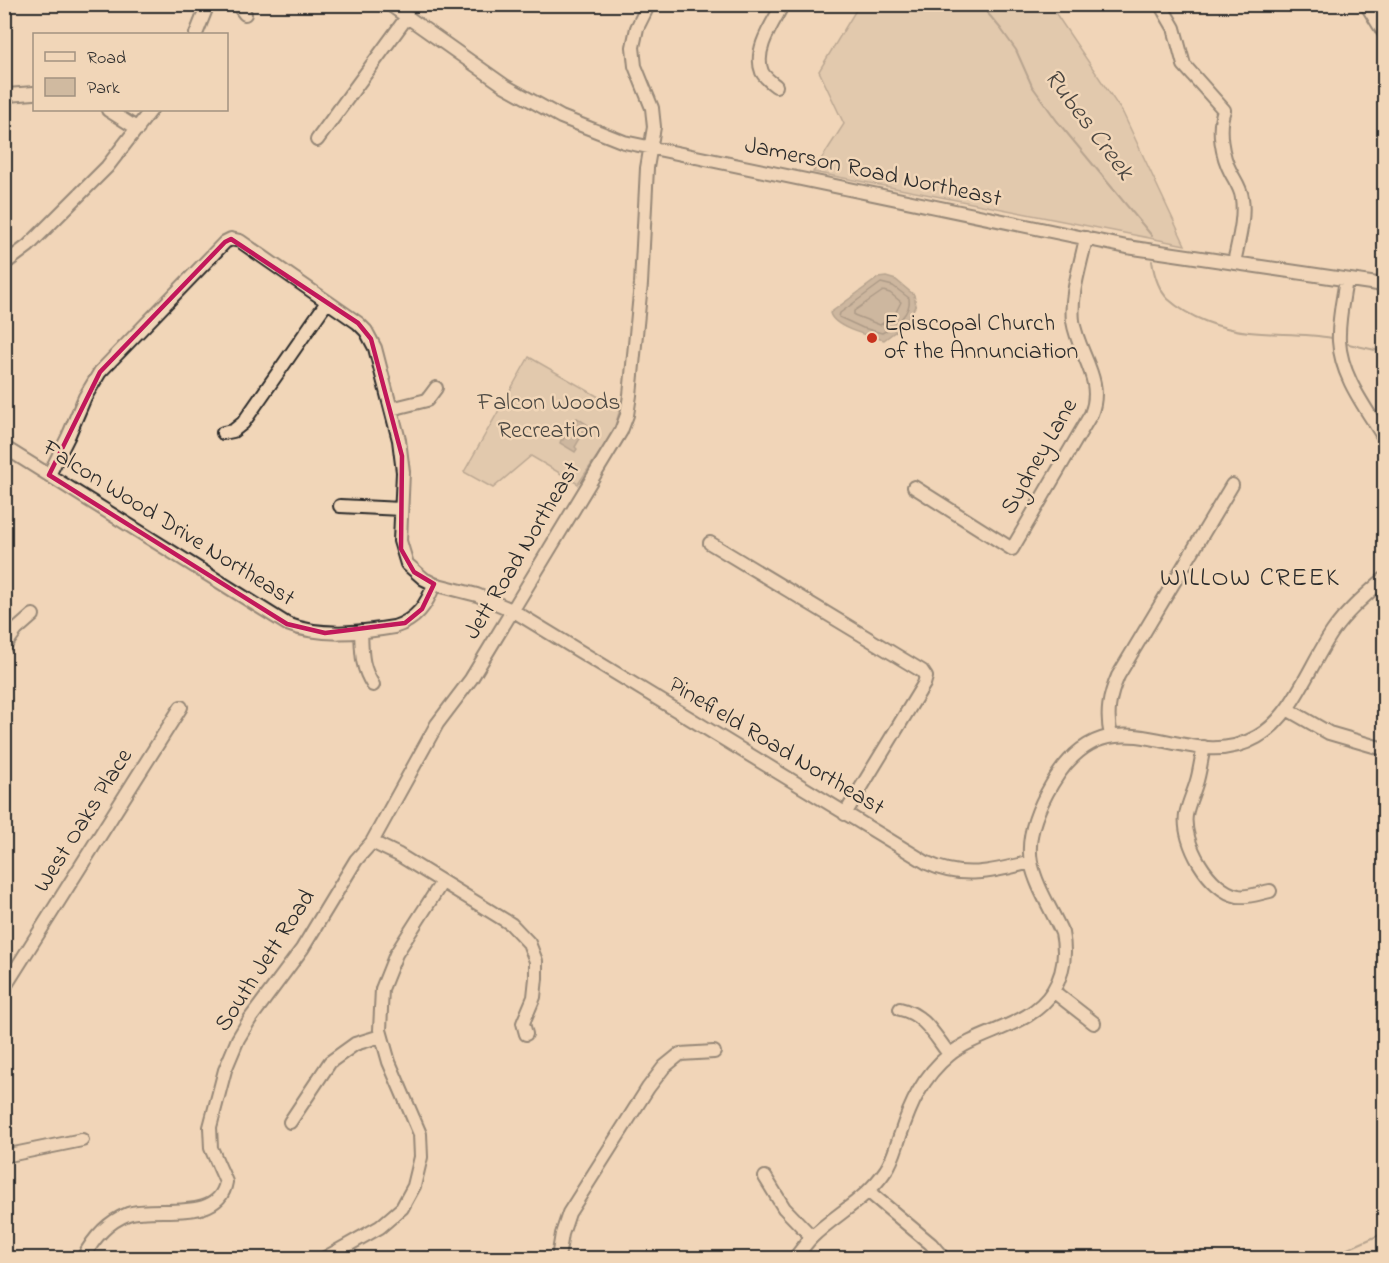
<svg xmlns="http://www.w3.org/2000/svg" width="1389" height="1263" font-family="'Indie Flower',sans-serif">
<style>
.green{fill:#d0baa0;stroke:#7e7266;stroke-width:1.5}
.water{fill:#a39280;stroke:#73695e;stroke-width:1.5}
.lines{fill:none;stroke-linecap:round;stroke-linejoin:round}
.shore{stroke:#5b544d;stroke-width:1.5}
.stream{stroke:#73695e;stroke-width:2}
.minor-casing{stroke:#2b2b2b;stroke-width:16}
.minor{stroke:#f1d6b8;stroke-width:12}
.marked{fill:none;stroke:#c2185b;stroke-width:4.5;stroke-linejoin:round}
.poi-dot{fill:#c8321e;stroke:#f1d6b8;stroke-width:2}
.labels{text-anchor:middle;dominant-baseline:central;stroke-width:5;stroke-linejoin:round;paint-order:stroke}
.street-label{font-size:24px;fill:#2b2b2b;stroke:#f1d6b8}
.poi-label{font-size:24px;fill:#2b2b2b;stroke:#f1d6b8;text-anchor:start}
.park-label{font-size:24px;fill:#4c4842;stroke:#f1d6b8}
.water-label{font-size:26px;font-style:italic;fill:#494540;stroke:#f1d6b8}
.neighbourhood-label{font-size:26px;letter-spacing:1.5px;fill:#2b2b2b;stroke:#f1d6b8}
</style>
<rect width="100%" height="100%" fill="#f1d6b8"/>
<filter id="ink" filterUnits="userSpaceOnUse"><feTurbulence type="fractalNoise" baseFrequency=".0167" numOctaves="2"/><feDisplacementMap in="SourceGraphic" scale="12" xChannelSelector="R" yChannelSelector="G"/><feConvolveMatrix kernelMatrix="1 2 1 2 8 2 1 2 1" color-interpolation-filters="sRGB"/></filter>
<g filter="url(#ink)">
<path class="green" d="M 859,5 L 1050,5 L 1123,113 L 1185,245 L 813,172 L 844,124 L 819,71 Z
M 529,357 L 620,409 L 613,433 L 578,484 L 531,456 L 493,488 L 464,472 Z"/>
<path class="water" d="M 886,277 L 896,280 L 914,295 L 916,305 L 904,325 L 884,340 C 869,336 834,328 830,313 L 878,278 Z
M 577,418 L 588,425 L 575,447 L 577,449 L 575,452 L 560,443 L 561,440 L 563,440 Z"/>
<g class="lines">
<path class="shore" d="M 881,283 L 893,286 L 909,298 C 912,313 894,327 882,333 L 863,328 L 839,317 L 840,313 Z
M 883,291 L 890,293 L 901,302 L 894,316 L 880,325 L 854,315 L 854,311 Z"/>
<path class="stream" d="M 980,4 L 1001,29 L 1016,50 L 1032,86 L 1057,121 L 1152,236
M 1152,261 C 1154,274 1158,289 1168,299 C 1189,318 1221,329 1249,332 C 1276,335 1305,333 1332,338
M 1344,343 L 1384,352
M 1327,1258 L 1384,1233"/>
<g class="minor-casing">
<path id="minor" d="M 237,4 L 245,14
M 389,4 L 505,86 L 561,117 L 624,142 L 1127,247 L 1384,285
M 1160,4 L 1174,28 L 1184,65 L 1224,110 C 1217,129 1222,156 1231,173 C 1236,182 1241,189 1242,198 C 1245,219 1238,242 1234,263
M 1366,4 L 1384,33
M 196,34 L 208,4
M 776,86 C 771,82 765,78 762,72 C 753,50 773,23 783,4
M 7,95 L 34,93
M 108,110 L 138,129
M 317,140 L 407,17
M 4,264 L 28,246 L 107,167 L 151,110
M 1346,280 C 1343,299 1338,320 1339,341 C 1341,377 1366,408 1384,438
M 391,409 L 427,400 L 436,388
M 223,433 L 233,431 L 243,423 L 327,302
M 4,447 L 287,624 C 320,637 359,633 394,627 C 416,620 427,605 434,584
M 49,475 L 68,437 L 85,397 L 100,372 L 225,242 L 231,239 L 240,241 L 358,323 L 366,331 L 375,348 L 399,440 L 403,472 L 400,541 L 407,564 L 424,579 L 434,584 L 477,595 L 512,610 L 927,863 C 963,880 995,871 1031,862
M 914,487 L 1012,549 L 1091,414 C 1105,380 1078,354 1073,321 C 1070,294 1081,264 1086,238
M 340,506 L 401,509
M 710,543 L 922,671 L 926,677 L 924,684 L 845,814
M 361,631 C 362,653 361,666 373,685
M 4,647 L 16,630 L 33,615
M 1287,709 L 1329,733 L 1384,749
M 1111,736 C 1106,714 1109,697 1118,676 L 1232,485
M 1204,747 C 1201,759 1200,772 1196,784 C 1193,794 1188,804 1186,815 C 1182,842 1209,891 1238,896 C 1248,898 1260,893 1270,891
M 372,842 L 399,855 L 511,924 L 529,943 L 536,961 L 536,978 L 534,997 L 523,1023 L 526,1034
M 4,988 L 181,707
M 1053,991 L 1094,1023
M 900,1009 C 924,1014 935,1036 949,1054
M 290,1122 L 330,1062 L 355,1044 L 381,1036
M 4,1156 L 82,1140
M 765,1177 L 784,1208 L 812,1237
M 869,1192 L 931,1244 L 943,1258
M 83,1258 C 93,1239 107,1222 128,1214 C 157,1205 219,1224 226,1182 L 211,1148 L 210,1127 L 225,1070 L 238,1039 L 250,1019 L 302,949 L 356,860 L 372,842 L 437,724 L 471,679 L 621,431 L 627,415 L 630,395 L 641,284 L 647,168 L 654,127 L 652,108 L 635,66 L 633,47 L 637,28 L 649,4
M 325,1258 L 380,1227 L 402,1208 L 414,1186 L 421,1157 L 420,1134 L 389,1062 L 380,1030 L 382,989 L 396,954 L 442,882
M 558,1258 L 562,1234 L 569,1213 L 648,1088 L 664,1067 L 680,1054 L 714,1052
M 795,1258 C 800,1252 806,1243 812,1237 C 837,1213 866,1200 886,1170 C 893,1160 896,1147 900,1136 C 910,1105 923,1076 949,1055 C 980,1030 1031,1027 1053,991 C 1064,973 1066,952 1062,933 C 1052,910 1036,887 1031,862 C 1026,836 1039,806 1052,784 C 1112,682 1185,779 1257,737 C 1293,717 1310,664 1333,631 C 1347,611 1366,595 1384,579"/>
</g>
<use href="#minor" class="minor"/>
</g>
</g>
<path d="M0 0H1389V1263H0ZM 231,239 L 358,323 L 371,339 L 402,456 L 401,549 L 414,572 L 434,584 L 422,609 L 405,623 L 325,633 L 287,624 L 49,475 L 100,372 L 225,242 Z" fill="#f1d6b8" fill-opacity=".55" fill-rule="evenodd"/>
<path class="marked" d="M 231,239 L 358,323 L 371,339 L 402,456 L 401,549 L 414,572 L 434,584 L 422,609 L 405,623 L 325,633 L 287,624 L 49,475 L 100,372 L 225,242 Z"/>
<circle class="poi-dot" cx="872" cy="338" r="6"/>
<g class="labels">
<g class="street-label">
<text transform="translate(873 173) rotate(12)">Jamerson Road Northeast</text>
<text transform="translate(1040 457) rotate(-60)">Sydney Lane</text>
<text transform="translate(168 524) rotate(32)">Falcon Wood Drive Northeast</text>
<text transform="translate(523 551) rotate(-59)">Jett Road Northeast</text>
<text transform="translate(776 747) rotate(31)">Pinefield Road Northeast</text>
<text transform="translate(84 821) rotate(-58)">West Oaks Place</text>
<text transform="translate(266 961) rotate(-57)">South Jett Road</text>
</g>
<g class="poi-label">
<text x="884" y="324">Episcopal Church<tspan x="884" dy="28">of the Annunciation</tspan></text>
</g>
<g class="park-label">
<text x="549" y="403">Falcon Woods<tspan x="549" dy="28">Recreation</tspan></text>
</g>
<g class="water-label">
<text transform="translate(1088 125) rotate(53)">Rubes Creek</text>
</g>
<g class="neighbourhood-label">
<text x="1250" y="579">WILLOW CREEK</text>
</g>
</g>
<rect width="1389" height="1263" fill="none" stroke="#f1d6b8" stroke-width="24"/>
<rect x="12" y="12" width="1365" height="1239" fill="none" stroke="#2b2b2b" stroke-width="2" filter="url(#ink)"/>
<rect x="33" y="33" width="195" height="78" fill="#f1d6b8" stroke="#a29280" stroke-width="1.5"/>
<rect x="45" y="52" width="30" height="9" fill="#f1d6b8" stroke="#a29280" stroke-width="1.5"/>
<text x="87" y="63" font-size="18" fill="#2b2b2b">Road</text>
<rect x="45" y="78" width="30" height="18" fill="#d0baa0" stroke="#a29280" stroke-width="1.5"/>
<text x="87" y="93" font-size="18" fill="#2b2b2b">Park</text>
</svg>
